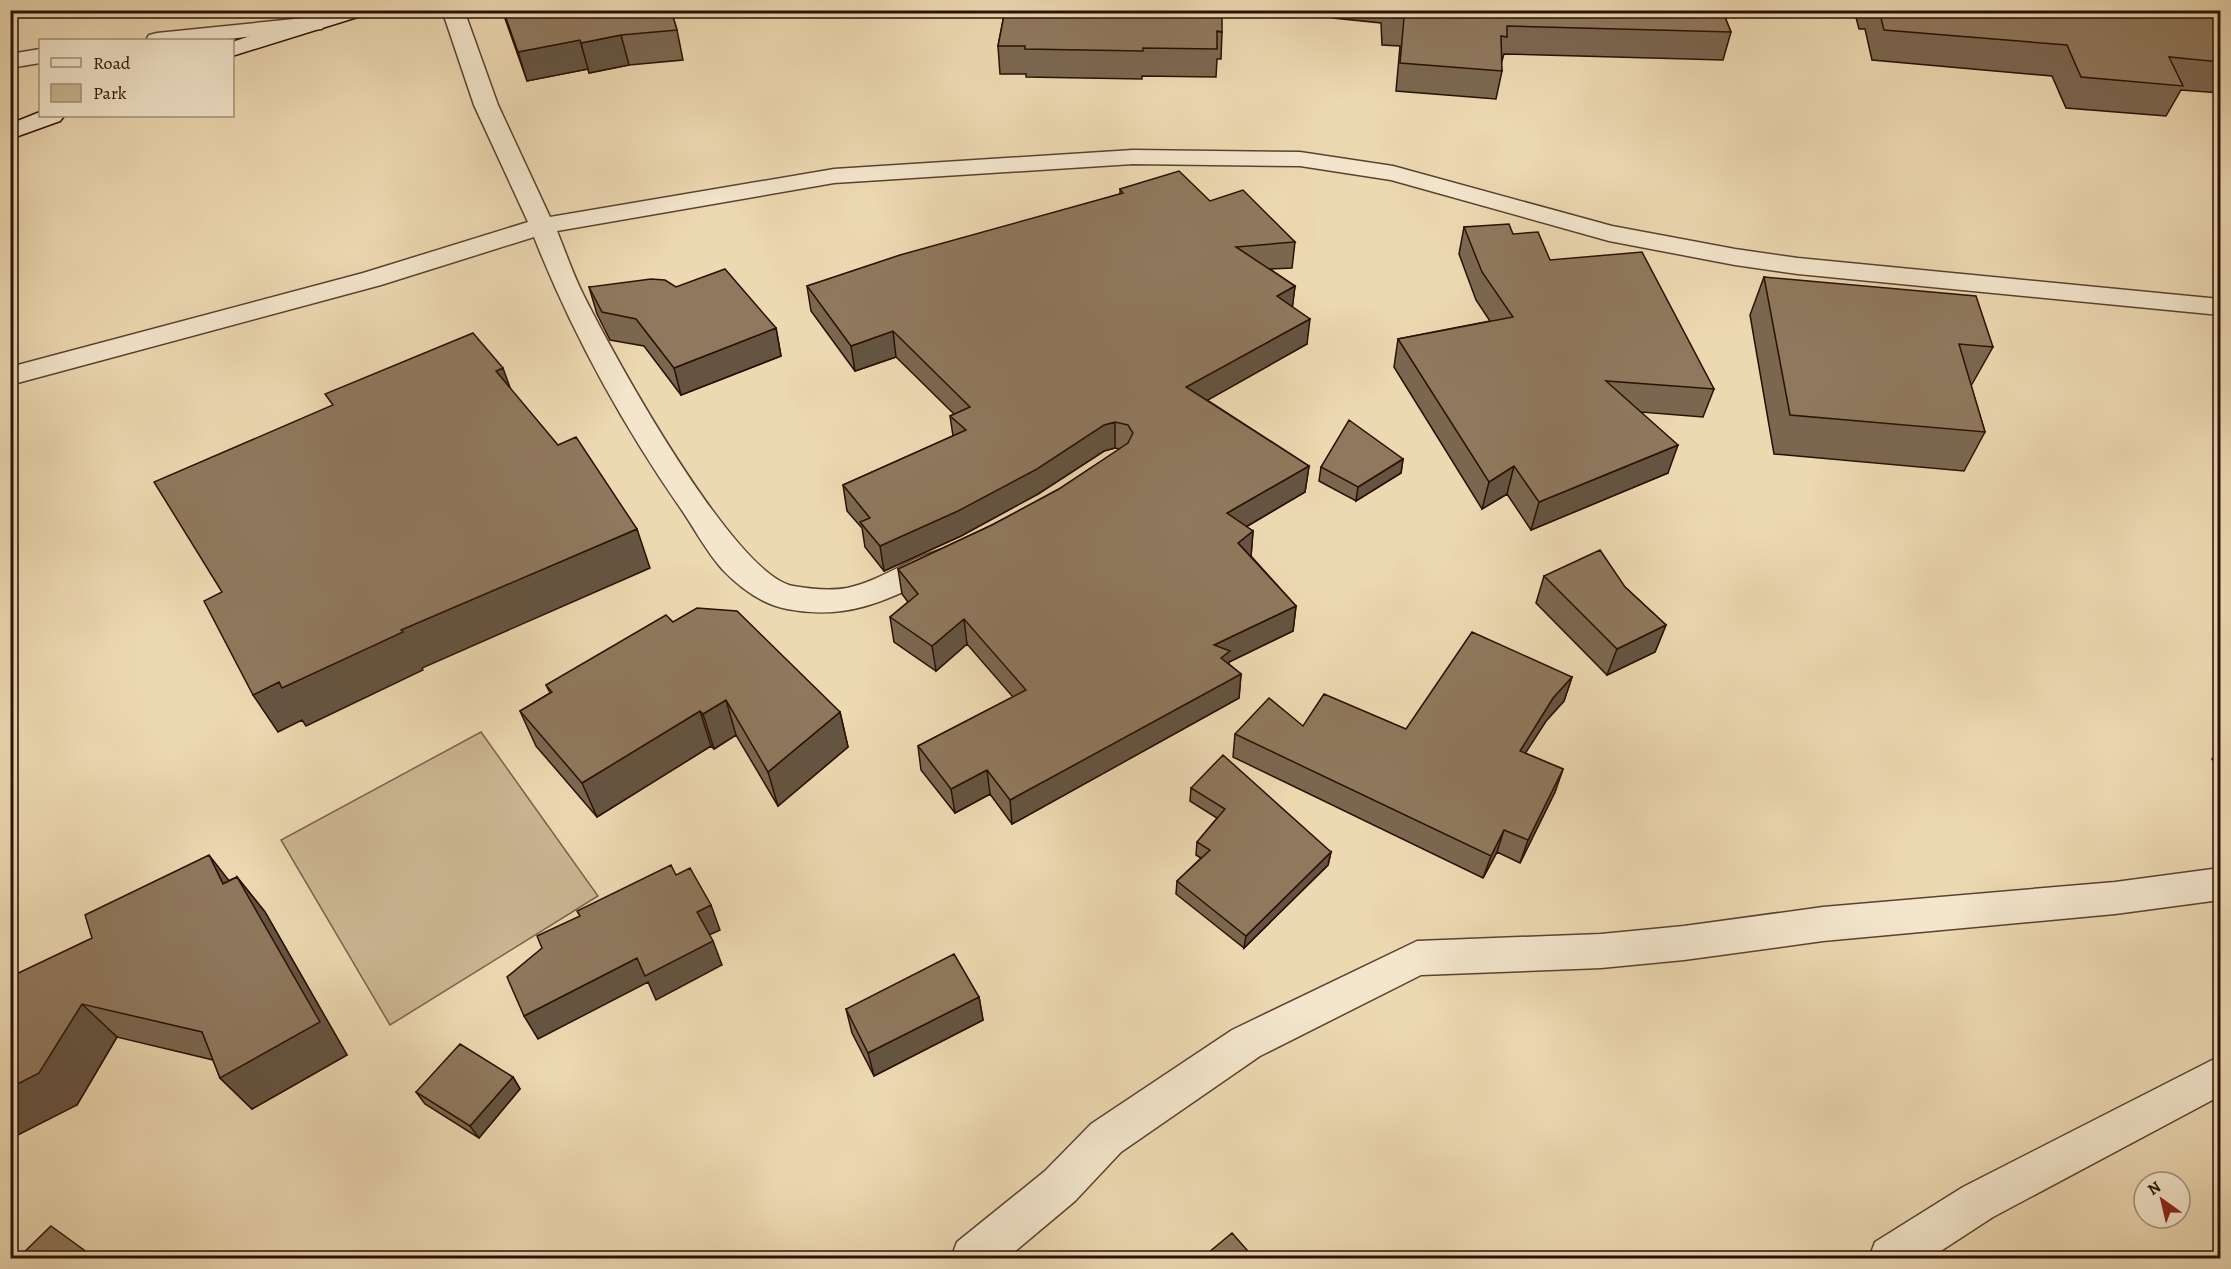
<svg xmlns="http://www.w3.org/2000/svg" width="2231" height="1269" font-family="Alegreya,serif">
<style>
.green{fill:#cbb693;stroke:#7a634b;stroke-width:1.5}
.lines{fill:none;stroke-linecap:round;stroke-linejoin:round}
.minor-casing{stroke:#5a422e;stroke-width:3}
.secondary-casing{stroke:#2a1003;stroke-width:3}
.minor{fill:#f3e6cc;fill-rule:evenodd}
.secondary{fill:#f3e6cc;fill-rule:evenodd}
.wall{fill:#7b6750;stroke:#2a1003;stroke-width:1.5}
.shaded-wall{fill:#645441;stroke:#2a1003;stroke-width:1.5}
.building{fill:#8f785d;stroke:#2a1003;stroke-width:1.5}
</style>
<rect width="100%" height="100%" fill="#ecd8b1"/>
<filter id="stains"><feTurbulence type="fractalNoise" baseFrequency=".00333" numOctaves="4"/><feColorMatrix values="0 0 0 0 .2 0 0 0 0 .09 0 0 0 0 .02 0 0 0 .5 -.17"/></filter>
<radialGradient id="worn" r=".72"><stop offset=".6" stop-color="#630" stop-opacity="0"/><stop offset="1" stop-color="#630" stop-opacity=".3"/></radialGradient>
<path class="green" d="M 481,732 L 598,896 L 390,1025 L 281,840 Z"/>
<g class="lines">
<g class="minor-casing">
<path id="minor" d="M 442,10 L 464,10 L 498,105 L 550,217 L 834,169 L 1133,150 L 1300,152 L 1393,166 L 1612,226 L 1735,249 L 1798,258 L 2220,299 L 2220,315 L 1798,274 L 1735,265 L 1609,241 L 1391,180 L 1300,166 L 1133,164 L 834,183 L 557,231 C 566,253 574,277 585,298 C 614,356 734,575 793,586 C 810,589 830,591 847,588 C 880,581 908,559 940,550 L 951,553 L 956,561 L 951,569 C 894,596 853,622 787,609 C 761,604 739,587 722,569 C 706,551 694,528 681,509 C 622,424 572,333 534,237 L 381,285 L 10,385 L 10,367 L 363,273 L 528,222 L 474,105 Z
M 314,17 L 322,19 L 325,24 L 322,29 L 217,40 L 146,40 L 149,35 L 157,33 Z
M 40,49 L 40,63 L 10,68 L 10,54 Z
M 2220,868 L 2220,900 L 2115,914 L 1823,941 L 1684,960 L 1601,968 L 1421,975 L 1260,1056 L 1121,1152 L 1075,1201 L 1007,1258 L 951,1258 L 957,1242 L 1045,1171 L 1091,1124 L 1232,1030 L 1417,941 L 1601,934 L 1684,926 L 1823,907 L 2115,882 Z
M 2220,1056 L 2220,1096 L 1993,1217 L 1930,1258 L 1869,1258 L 1875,1242 L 1963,1187 Z"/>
</g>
<g class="secondary-casing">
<path id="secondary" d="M 332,10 L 366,10 L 364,15 L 232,56 L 232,42 Z
M 40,112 L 40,116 L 64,116 L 60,121 L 10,139 L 10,124 Z"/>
</g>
<use href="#minor" class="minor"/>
<use href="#secondary" class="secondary"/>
</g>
<path class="wall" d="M 502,10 L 671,10 L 677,30 L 683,60 L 629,65 L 589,73 L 588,69 L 527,81 Z
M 1005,10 L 1222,32 L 1221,59 L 1217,59 L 1216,77 L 1142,76 L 1142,79 L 1026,77 L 1026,74 L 1000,74 L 998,46 Z
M 1334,10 L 1722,10 L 1731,32 L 1723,60 L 1504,54 L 1501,64 L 1502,71 L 1496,99 L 1396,91 L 1400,46 L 1382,45 L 1381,23 L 1333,18 Z
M 1854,10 L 2220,10 L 2220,93 L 2181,90 L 2166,116 L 2066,108 L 2052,76 L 1872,60 L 1865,29 L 1859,29 Z
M 2220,168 L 2220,192 L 2215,177 Z
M 1120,189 L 1210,201 L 1295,242 L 1292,268 L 1270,269 L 1295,286 L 1292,307 L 1307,344 L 1207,400 L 1309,466 L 1305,492 L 1246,527 L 1253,531 L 1251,556 L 1296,606 L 1293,631 L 1229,662 L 1229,664 L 1241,674 L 1239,698 L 1012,824 L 990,794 L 955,813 L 921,770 L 918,746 L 1013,697 L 967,644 L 936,671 L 894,642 L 890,617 L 908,602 L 902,594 L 898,569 L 992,525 L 1059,489 L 1120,449 L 1115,448 L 1104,451 L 1038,494 L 961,536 L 884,571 L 865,547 L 862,528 L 847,511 L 843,485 L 953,436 L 950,416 L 954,414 L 896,357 L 855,371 L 811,311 L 807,286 L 1120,194 Z
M 1464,227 L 1513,234 L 1550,260 L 1714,389 L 1703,417 L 1641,412 L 1668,473 L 1531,530 L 1507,494 L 1482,509 L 1394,367 L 1398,339 L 1490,321 L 1476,300 L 1459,254 Z
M 1764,277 L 1993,347 L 1971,386 L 1985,432 L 1964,471 L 1774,454 L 1750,315 Z
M 589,287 L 676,287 L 776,328 L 781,356 L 681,395 L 644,346 L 610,340 L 597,314 Z
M 1403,459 L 1401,473 L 1356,501 L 1319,481 L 1321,467 Z
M 1544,576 L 1625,587 L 1666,625 L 1655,652 L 1607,675 L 1536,603 Z
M 673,622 L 840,712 L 848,747 L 778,806 L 736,735 L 714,749 L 711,746 L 597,817 L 536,746 L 520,711 L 550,693 L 546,685 Z
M 1572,677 L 1564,701 L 1546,721 L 1525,753 L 1563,769 L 1555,792 L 1520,863 L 1497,852 L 1483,878 L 1233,757 L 1235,734 L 1303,726 L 1406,729 Z
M 2220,750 L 2220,769 L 2212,759 Z
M 1191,788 L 1331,852 L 1328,865 L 1244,948 L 1176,894 L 1177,881 L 1201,858 L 1196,855 L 1197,842 L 1217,818 L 1190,801 Z
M 237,877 L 265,912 L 347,1055 L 252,1109 L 220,1078 L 213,1060 L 117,1037 L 77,1105 L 10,977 Z
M 979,997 L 983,1020 L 874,1076 L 852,1033 L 846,1009 Z
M 513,1077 L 520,1089 L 479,1138 L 425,1104 L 416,1092 Z"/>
<path class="shaded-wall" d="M 621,35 L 629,65 L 589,73 L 581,43 Z
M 580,40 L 588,69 L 527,81 L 518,52 Z
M 1295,286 L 1292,311 L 1277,296 Z
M 1310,319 L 1307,344 L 1185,413 L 1186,387 Z
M 776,328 L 781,356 L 681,395 L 674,368 Z
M 893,331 L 896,357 L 855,371 L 851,346 Z
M 503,368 L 517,407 L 496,371 Z
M 1115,422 L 1115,448 L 1104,451 L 1038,494 L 961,536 L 884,571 L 880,546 L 1104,425 Z
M 1678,445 L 1668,473 L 1531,530 L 1539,502 Z
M 1403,459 L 1401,473 L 1356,501 L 1358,487 Z
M 1309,466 L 1305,492 L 1225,539 L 1227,513 Z
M 1514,466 L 1507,494 L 1482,509 L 1489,482 Z
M 637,529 L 650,568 L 422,668 L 423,670 L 306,726 L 302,720 L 278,732 L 253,695 L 279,682 Z
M 1253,531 L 1251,557 L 1238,543 Z
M 1296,606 L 1293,631 L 1229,662 L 1228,676 L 1214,645 Z
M 964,619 L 967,644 L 936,671 L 932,646 Z
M 1666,625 L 1655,652 L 1607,675 L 1617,649 Z
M 1241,674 L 1239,698 L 1012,824 L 1010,800 Z
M 1572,677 L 1564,701 L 1546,721 L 1512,774 L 1520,751 L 1553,698 Z
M 726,700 L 736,735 L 714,749 L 703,714 Z
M 700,711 L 711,746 L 597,817 L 582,783 Z
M 840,712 L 848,747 L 778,806 L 768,772 Z
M 1563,769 L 1555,792 L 1520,863 L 1528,840 Z
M 987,770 L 990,794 L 955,813 L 951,789 Z
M 1504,830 L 1497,852 L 1483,878 L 1491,856 Z
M 1331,852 L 1328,865 L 1244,948 L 1246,936 Z
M 209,855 L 237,891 L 223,884 Z
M 237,877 L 265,912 L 347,1055 L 252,1109 L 220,1078 Z
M 711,905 L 720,930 L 707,936 L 697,912 Z
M 713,941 L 722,965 L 656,1000 L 648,982 L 538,1039 L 524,1016 L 637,958 Z
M 979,997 L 983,1020 L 874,1076 L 868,1053 Z
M 82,1004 L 117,1037 L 77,1105 L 10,1139 L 10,1088 Z
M 513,1077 L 520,1089 L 479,1138 L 470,1126 Z"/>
<path class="building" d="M 503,10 L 671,10 L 677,30 L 621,35 L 581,43 L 580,40 L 518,52 Z
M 1005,10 L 1222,10 L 1222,32 L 1217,31 L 1217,49 L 1143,48 L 1143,51 L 1025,49 L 1025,46 L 998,46 Z
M 1385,10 L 1722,10 L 1731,32 L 1507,26 L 1507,37 L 1501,36 L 1502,71 L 1400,63 L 1404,18 L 1385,17 Z
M 1879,10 L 2220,10 L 2220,62 L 2169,57 L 2183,86 L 2081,77 L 2067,45 L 1884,30 Z
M 1179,171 L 1210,201 L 1243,190 L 1295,242 L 1236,247 L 1295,286 L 1277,296 L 1310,319 L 1186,387 L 1309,466 L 1227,513 L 1253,531 L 1238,543 L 1296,606 L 1214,645 L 1230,651 L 1221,658 L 1241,674 L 1010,800 L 987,770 L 951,789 L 918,746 L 1026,690 L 964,619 L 932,646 L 890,617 L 918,594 L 898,569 L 992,525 L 1059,489 L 1128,443 L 1133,433 L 1128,425 L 1115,422 L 1104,425 L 1037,469 L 958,511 L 880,546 L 860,522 L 870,518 L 843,485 L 966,430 L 950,416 L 970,407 L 893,331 L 851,346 L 807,286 L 900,255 L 1123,193 L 1120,189 Z
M 1509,224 L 1513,234 L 1538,232 L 1550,260 L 1642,252 L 1714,389 L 1606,381 L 1678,445 L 1539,502 L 1514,466 L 1489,482 L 1398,339 L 1513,317 L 1482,272 L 1464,227 Z
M 725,269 L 776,328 L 674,368 L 636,319 L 602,312 L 589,287 L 651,279 L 665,280 L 676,287 Z
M 1764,277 L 1976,296 L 1993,347 L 1959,344 L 1985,432 L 1790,415 Z
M 473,333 L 503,368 L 496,371 L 558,445 L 576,437 L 637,529 L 401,630 L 403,632 L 282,688 L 279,682 L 253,695 L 204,601 L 222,592 L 154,482 L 333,405 L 325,394 Z
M 1349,420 L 1403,459 L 1358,487 L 1321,467 Z
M 1600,550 L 1625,587 L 1666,625 L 1617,649 L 1544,576 Z
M 697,608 L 737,611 L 840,712 L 768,772 L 726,700 L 703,714 L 700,711 L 582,783 L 520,711 L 552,692 L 546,685 L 666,615 L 673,622 Z
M 1472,632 L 1572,677 L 1553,698 L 1520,751 L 1563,769 L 1528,840 L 1504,830 L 1491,856 L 1235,734 L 1269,698 L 1303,726 L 1324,694 L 1406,729 Z
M 1223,755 L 1331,852 L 1246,936 L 1177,881 L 1210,850 L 1197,842 L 1225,809 L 1191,788 Z
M 209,855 L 223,884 L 237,877 L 320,1022 L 220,1078 L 202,1032 L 82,1004 L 39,1073 L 10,1088 L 10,977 L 92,938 L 85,915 Z
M 671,865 L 676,875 L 690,868 L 711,905 L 697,912 L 713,941 L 645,976 L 637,958 L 524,1016 L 507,977 L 542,948 L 537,936 L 580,916 L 577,911 Z
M 954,954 L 979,997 L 868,1053 L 846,1009 Z
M 460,1044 L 513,1077 L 470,1126 L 416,1092 Z
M 51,1226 L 95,1258 L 18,1258 Z
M 1232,1233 L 1254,1258 L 1202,1258 Z"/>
<rect width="2231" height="1269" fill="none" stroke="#ecd8b1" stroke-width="36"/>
<rect x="12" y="12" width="2207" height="1245" fill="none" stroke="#2a1003" stroke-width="3"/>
<rect x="18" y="18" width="2195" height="1233" fill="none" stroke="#2a1003" stroke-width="1.5"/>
<rect x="39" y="39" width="195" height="78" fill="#f3e6cc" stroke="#a3907c" stroke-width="1.5"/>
<rect x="51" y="58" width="30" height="9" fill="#f3e6cc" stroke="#a3907c" stroke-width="1.5"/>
<text x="93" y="69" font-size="18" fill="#2a1003">Road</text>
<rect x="51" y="84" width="30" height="18" fill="#cbb693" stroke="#a3907c" stroke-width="1.5"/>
<text x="93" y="99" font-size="18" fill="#2a1003">Park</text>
<g transform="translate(2162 1200) rotate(326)"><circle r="28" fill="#f3e6cc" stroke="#a3907c" stroke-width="1.5"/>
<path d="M0-4.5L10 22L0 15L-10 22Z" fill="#8f2418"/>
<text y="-9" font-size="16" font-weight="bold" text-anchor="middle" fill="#2a1003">N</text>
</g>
<rect width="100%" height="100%" filter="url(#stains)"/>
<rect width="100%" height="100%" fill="url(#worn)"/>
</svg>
